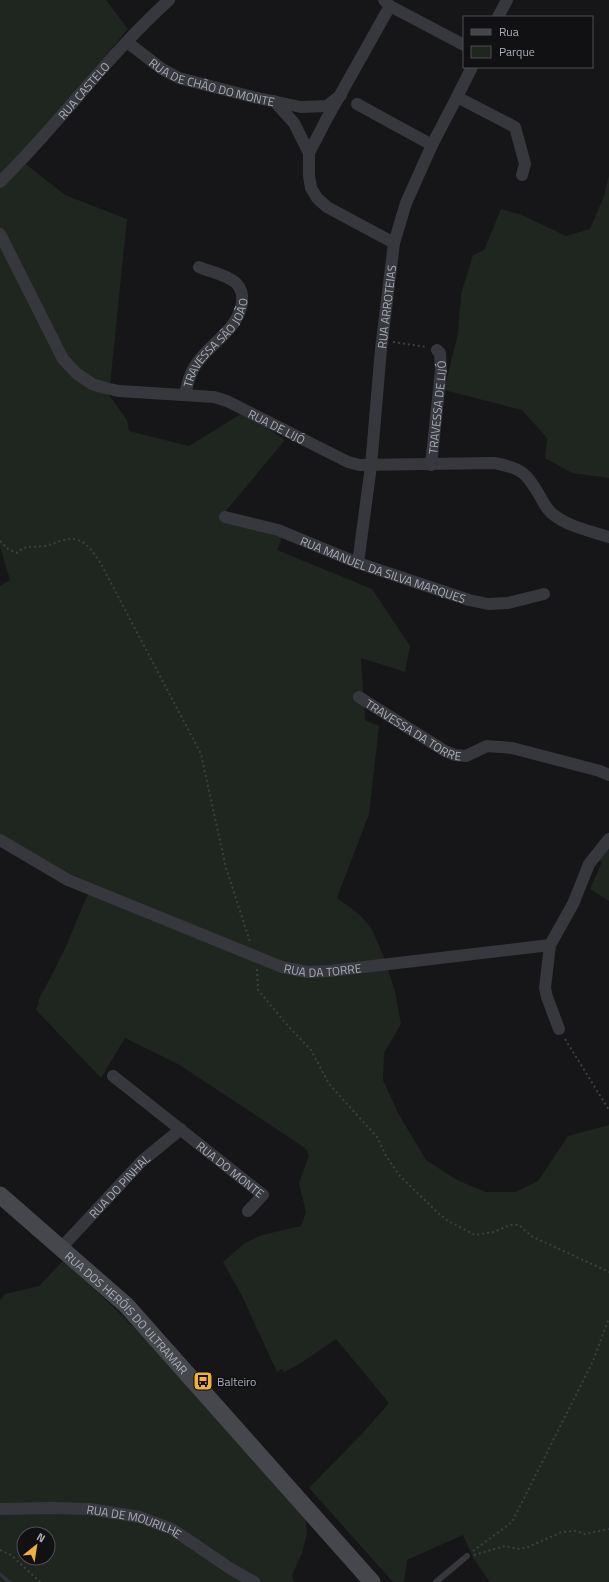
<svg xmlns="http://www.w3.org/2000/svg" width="609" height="1582" font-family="'Titillium Web',sans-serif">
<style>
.green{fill:#1e261f;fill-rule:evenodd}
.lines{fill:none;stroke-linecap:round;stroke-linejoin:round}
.stream{stroke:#2c353c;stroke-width:3.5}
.path{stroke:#3d3f44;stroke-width:2;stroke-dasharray:2 3;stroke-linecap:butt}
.lane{stroke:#37383d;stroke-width:6}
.street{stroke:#37383d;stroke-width:12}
.secondary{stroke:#45474d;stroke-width:17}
.labels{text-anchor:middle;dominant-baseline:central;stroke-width:3;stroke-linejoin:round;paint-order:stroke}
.street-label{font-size:12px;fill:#a8adb8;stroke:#111113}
.poi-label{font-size:12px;fill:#a8adb8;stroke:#111113;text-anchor:start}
</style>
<rect width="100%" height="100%" fill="#161618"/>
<path class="green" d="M 0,0 L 106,0 L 128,29 L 18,158 L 65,195 L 127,219 L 109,395 L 127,420 L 129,431 L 189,446 L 244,412 L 285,440 L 221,517 L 283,535 L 277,550 L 372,589 L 410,646 L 405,672 L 361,658 L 365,720 L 379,726 L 369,814 L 337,898 L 359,914 L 372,929 L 386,963 L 395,992 L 401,1024 L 384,1053 L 383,1080 L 398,1113 L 426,1160 L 457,1180 L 486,1192 L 515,1192 L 538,1181 L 568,1136 L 609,1125 L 609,1582 L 490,1582 L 473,1558 L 463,1535 L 407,1560 L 404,1582 L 393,1582 L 309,1488 L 359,1437 L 389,1403 L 336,1339 L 301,1363 L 284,1372 L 282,1369 L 277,1372 L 242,1296 L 223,1262 L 245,1243 L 262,1235 L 301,1226 L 306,1212 L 299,1183 L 309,1155 L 305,1148 L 178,1064 L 125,1038 L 101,1078 L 36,1010 L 39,1002 L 38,1001 L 64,951 L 90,889 L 0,840 L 0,586 L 10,580 L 0,546 Z
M 609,175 L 609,478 L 572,473 L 545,458 L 547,438 L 522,410 L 444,390 L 458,333 L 461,294 L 473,255 L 484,250 L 501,209 L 522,215 L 566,236 L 590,229 L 604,196 Z
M 609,837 L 609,901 L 590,889 L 602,862 L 598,860 Z
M 63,1261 C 151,1337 227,1428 305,1514 L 307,1534 L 302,1553 L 292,1575 L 294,1582 L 0,1582 L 0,1300 L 5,1294 L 39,1286 ZM 24,1534 L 48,1534 L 48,1558 L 24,1558 Z"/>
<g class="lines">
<path class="stream" d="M 0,1574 L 9,1582"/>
<path class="path" d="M 393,342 L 427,347
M 0,541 L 8,549 L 17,553 C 26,544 32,548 43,546 C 51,546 57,541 64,540 C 83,535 92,550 101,564 L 201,754 L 226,868 L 250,942
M 257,969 L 258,990 L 289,1027 L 311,1050 L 329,1084 L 377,1137 L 386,1156 L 399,1175 L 437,1212 L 448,1221 L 475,1235 L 494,1232 L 510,1225 L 519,1225 L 531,1236 L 609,1272
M 565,1039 L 609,1110
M 0,1550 L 11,1555 L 40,1582
M 473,1551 L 512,1522 L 593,1361 L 609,1318
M 474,1555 L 505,1546 L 518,1549 L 528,1547 L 562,1532 L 575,1531 L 585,1534 L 609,1529"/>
<path class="lane" d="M 436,1582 L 467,1556"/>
<g class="street">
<path d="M 384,0 L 390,6 L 464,45"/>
<path d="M 498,17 L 507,0"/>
<path id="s1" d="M 127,42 L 162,69 L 179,78 L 253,97 L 301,107 L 327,106 L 341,95"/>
<path d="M 457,97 L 515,127 L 525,164 L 522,175"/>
<path d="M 274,101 L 294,123 L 309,153 L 309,176 L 311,188 L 317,198 L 327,207 L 394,243"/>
<path d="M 357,104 L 432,145"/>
<path d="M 309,153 L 326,120 L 390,6"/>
<path id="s2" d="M 0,182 C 59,124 107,56 169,0"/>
<path id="s3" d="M 0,234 L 63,359 L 76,373 L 92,384 L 105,388 L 119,391 L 214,397 L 227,401 L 348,462 L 359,465 L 494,463 C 523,468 527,474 541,498 C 544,504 548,511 554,515 C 569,527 591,531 609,537"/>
<path id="s4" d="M 185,395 C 187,385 189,375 195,366 C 209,343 237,332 242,303 C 243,295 242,289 236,283 C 227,275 211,272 199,267"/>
<path id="s5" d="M 431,465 L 441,370 L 440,353 L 437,350"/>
<path id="s6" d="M 225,517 L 278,530 L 358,563 L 469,600 L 488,604 L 508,603 L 544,594"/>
<path id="s7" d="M 358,563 L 371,466 L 381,349 L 394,243 L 406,203 L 432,145 L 457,97 L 472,67"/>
<path id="s8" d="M 359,697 L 445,751 L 455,755 L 466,756 L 487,746 L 512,748 L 600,771 L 609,775"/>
<path id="s9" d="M 0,840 L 68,880 L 282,967 L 307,972 L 330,971 L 550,945 L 573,904 L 589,864 L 609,839"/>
<path d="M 550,945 L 545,988 L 547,997 L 559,1029"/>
<path id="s10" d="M 113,1076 L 263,1195 L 248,1211"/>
<path id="s11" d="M 61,1248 L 142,1161 L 181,1129"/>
<path id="s12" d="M 0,1509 L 52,1508 L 90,1509 L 140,1517 L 172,1529 L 231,1569 L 254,1582"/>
</g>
<path class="secondary" id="s13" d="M 0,1195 L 126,1305 L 372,1582"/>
</g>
<defs>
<g id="bus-square" transform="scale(1)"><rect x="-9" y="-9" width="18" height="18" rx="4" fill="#f2b134" stroke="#111113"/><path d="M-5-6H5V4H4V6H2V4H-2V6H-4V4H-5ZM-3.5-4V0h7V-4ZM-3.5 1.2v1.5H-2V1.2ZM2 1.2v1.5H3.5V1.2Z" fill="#111"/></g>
</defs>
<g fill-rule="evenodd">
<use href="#bus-square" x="203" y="1381"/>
</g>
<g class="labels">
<g class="street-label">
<text stroke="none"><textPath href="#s1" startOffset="96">RUA DE CHÃO DO MONTE</textPath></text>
<text stroke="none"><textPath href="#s2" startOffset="124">RUA CASTELO</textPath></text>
<text stroke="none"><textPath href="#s7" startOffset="258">RUA ARROTEIAS</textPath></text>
<text stroke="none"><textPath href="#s4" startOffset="62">TRAVESSA SÃO JOÃO</textPath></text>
<text stroke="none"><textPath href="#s5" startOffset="58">TRAVESSA DE LIJÓ</textPath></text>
<text stroke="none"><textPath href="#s3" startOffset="371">RUA DE LIJÓ</textPath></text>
<text stroke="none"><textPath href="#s6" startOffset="167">RUA MANUEL DA SILVA MARQUES</textPath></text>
<text stroke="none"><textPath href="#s8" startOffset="64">TRAVESSA DA TORRE</textPath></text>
<text stroke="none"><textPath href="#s9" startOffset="351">RUA DA TORRE</textPath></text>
<text stroke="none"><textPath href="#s10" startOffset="150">RUA DO MONTE</textPath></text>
<text stroke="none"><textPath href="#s11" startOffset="85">RUA DO PINHAL</textPath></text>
<text stroke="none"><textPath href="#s13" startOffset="173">RUA DOS HERÓIS DO ULTRAMAR</textPath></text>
<text stroke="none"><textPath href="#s12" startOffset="136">RUA DE MOURILHE</textPath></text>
</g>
<g class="poi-label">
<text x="217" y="1381">Balteiro</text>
</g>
</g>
<rect x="463" y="16" width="130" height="52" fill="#111113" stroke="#4d4f55"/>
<rect x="471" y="29" width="20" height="6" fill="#45474d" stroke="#4d4f55"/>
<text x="499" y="36" font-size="12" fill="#a8adb8">Rua</text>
<rect x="471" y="46" width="20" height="12" fill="#1e261f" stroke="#4d4f55"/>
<text x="499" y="56" font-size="12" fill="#a8adb8">Parque</text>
<g transform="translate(36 1546) rotate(30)"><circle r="19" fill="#111113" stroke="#4d4f55"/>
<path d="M0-3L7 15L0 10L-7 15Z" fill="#f2b134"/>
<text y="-6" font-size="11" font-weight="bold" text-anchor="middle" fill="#a8adb8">N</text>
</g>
</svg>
